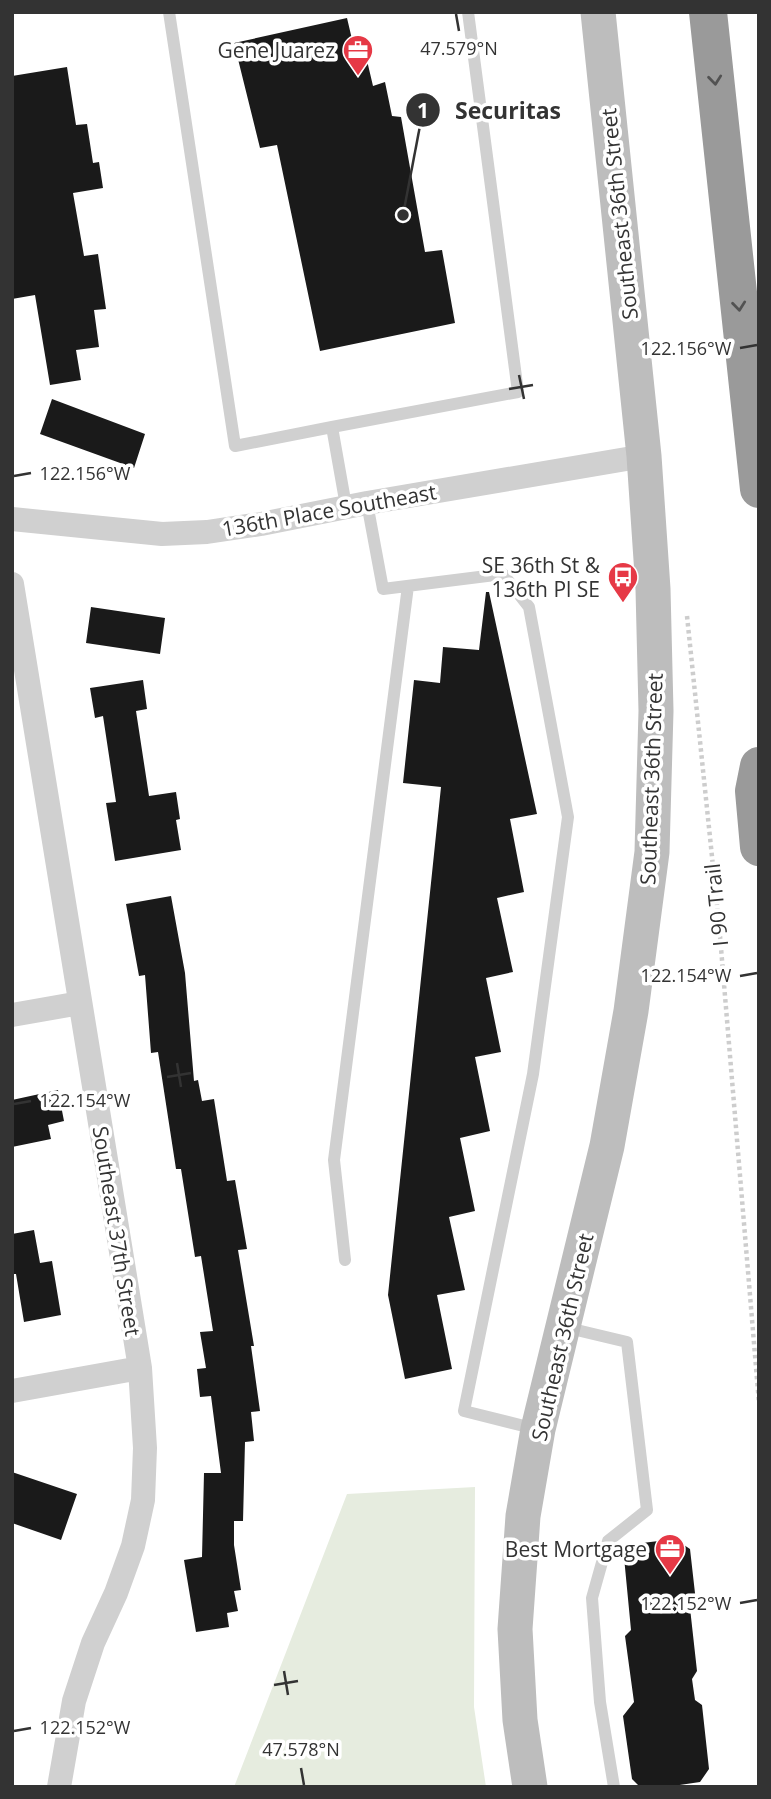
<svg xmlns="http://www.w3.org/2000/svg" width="771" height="1799" font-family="'Open Sans',sans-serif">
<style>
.green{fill:#e6ecdf}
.building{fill:#1a1a1a}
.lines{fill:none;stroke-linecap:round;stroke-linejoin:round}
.path{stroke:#cdcdcd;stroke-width:4.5;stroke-dasharray:3.5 3.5;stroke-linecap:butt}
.service{stroke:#d0d0d0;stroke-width:12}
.minor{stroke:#d0d0d0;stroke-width:24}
.secondary{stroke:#bdbdbd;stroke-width:35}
.motorway{stroke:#9a9a9a;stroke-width:38}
.oneway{stroke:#525252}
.ticks{fill:none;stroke:#333;stroke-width:2.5}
.labels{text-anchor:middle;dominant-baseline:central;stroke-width:7;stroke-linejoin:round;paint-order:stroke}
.poi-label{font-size:21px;fill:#333;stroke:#fff;text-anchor:end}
.street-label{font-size:21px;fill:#333;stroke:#fff}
.ticks-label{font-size:18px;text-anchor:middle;fill:#333;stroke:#fff;stroke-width:7;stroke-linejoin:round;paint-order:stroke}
.leader{fill:none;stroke:#333;stroke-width:2.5}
.callout-dot{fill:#333;stroke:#fff;stroke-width:2.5}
.mark-label{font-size:21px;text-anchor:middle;font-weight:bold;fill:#fff}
.callout-label{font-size:23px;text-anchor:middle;font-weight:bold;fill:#333;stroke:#fff;stroke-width:7;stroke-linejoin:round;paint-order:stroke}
</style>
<rect width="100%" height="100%" fill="#fff"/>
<path class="green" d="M 475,1487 L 474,1707 L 486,1787 L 234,1787 L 347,1494 Z"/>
<path class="building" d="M 347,18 L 355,52 L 365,52 L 373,86 L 385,82 L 392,116 L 401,117 L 425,252 L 442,250 L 455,323 L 320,351 L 277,145 L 260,148 L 234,43 Z
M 67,67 L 76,125 L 87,124 L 93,163 L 99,162 L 103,188 L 73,193 L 84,256 L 98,254 L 106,309 L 94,310 L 99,347 L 76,350 L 81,380 L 50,385 L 35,295 L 12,299 L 12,76 Z
M 52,399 L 145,434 L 134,468 L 40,434 Z
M 486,592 L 489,592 L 537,814 L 510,819 L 524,892 L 497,898 L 513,972 L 486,978 L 501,1052 L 475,1057 L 490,1131 L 460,1138 L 475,1211 L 449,1217 L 465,1290 L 437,1295 L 452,1369 L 405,1379 L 388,1295 L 441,787 L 403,783 L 414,680 L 440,683 L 443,647 L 479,650 Z
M 91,607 L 165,618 L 160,654 L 86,643 Z
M 143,680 L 147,709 L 136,711 L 149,796 L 176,792 L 180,819 L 176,820 L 181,850 L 115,861 L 106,803 L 116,802 L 103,716 L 95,718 L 90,688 Z
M 171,896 L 185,973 L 194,1081 L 198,1080 L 202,1101 L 214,1099 L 227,1181 L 235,1180 L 247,1249 L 238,1250 L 254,1346 L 251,1346 L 260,1411 L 251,1412 L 254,1441 L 245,1442 L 243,1521 L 234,1521 L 234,1545 L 241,1590 L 234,1591 L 238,1611 L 227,1613 L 229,1627 L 196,1632 L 184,1560 L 202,1557 L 204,1473 L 221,1473 L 211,1396 L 200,1397 L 197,1369 L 206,1368 L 200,1332 L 213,1331 L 201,1256 L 195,1257 L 181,1169 L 176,1169 L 158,1052 L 151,1053 L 145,975 L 139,976 L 126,904 Z
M 58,1090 L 64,1121 L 48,1125 L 51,1139 L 12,1147 L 12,1100 Z
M 34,1230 L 40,1263 L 52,1261 L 61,1315 L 24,1322 L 16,1274 L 12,1274 L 12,1234 Z
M 12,1472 L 77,1494 L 61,1540 L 12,1523 Z
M 675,1539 L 690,1549 L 696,1602 L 690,1608 L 697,1671 L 692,1679 L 695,1700 L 702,1705 L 709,1769 L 700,1782 L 666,1787 L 640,1787 L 632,1779 L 623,1716 L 634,1702 L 625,1636 L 631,1630 L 624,1557 L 634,1544 Z"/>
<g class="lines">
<path class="path" d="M 687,616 L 719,924 L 759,1403"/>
<path class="service" d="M 169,12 L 235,446 L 332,427
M 367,503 L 383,589 L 503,574 L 529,607 L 568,817 L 533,1074 L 464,1411 L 536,1429
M 346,506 L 332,427 L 518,392 L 468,12
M 345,1260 L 334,1160 L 408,586
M 564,1327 L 627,1342 L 647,1510 L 608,1541 L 592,1598 L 600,1702 L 614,1787"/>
<path class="minor" d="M 12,519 L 162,534 L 207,532 L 261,524 L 367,503 L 644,456
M 12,584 L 140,1368 L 145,1448 L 143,1500 L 133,1546 L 116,1593 L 93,1643 L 74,1701 L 59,1787
M 12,1015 L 80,1003
M 12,1391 L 140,1368"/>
<path class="secondary" d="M 530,1787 L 520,1720 L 515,1629 L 523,1516 L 538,1429 L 607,1146 L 631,1011 L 652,852 L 656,711 L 653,589 L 644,456 L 598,12"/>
<path class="motorway" d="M 708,12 L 759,489
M 759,766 L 754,791 L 759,847"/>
</g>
<defs><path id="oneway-chevron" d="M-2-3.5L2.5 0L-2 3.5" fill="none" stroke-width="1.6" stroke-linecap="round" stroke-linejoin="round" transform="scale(1.75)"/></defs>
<g class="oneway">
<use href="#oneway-chevron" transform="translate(715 80) rotate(84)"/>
<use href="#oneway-chevron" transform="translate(739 306) rotate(84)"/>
</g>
<path class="ticks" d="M 456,14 L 459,31M 740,348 L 757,345M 519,375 L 524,399M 509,389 L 533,385M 14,476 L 31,473M 740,976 L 757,973M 177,1063 L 181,1087M 167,1077 L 191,1073M 14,1104 L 31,1101M 740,1603 L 757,1600M 284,1671 L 288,1695M 274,1685 L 298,1681M 14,1731 L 31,1728M 301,1768 L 304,1785"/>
<defs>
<g id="office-pin" transform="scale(1.575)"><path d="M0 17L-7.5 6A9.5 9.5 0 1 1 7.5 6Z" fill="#e63946" stroke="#fff"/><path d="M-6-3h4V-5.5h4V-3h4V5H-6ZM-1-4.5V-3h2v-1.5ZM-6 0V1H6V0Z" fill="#fff"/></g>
<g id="bus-pin" transform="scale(1.575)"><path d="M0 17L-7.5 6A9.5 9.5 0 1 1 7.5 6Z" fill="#e63946" stroke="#fff"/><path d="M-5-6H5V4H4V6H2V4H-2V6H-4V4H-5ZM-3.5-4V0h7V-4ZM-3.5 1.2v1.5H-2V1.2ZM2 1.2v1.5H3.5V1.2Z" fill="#fff"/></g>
</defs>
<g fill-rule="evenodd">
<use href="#office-pin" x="358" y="50"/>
<use href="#bus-pin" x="623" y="577"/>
<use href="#office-pin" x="670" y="1549"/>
</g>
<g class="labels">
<g class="poi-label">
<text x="335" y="50">Gene Juarez</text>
<text x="600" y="565">SE 36th St &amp;<tspan x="600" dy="24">136th Pl SE</tspan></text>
<text x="647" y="1549">Best Mortgage</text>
</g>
<g class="street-label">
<text transform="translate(619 214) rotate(-96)">Southeast 36th Street</text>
<text transform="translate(329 510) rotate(-10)">136th Place Southeast</text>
<text transform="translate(651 779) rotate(-88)">Southeast 36th Street</text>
<text transform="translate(716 905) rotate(-96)">I 90 Trail</text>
<text transform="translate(117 1231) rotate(81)">Southeast 37th Street</text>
<text transform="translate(562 1337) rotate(-77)">Southeast 36th Street</text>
</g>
</g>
<g class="ticks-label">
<text x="459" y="55">47.579°N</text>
<text x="686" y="355">122.156°W</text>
<text x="85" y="480">122.156°W</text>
<text x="686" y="982">122.154°W</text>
<text x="85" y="1107">122.154°W</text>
<text x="686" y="1610">122.152°W</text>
<text x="85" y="1734">122.152°W</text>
<text x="301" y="1756">47.578°N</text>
</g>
<path class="leader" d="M403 215L423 110"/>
<g class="callout-dot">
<circle cx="403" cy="215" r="7"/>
<circle cx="423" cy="110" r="18"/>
</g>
<g class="mark-label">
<text x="423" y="118">1</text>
</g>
<g class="callout-label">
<text x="508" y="119">Securitas</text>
</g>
<rect width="771" height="1799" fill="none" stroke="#333333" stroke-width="28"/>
</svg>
